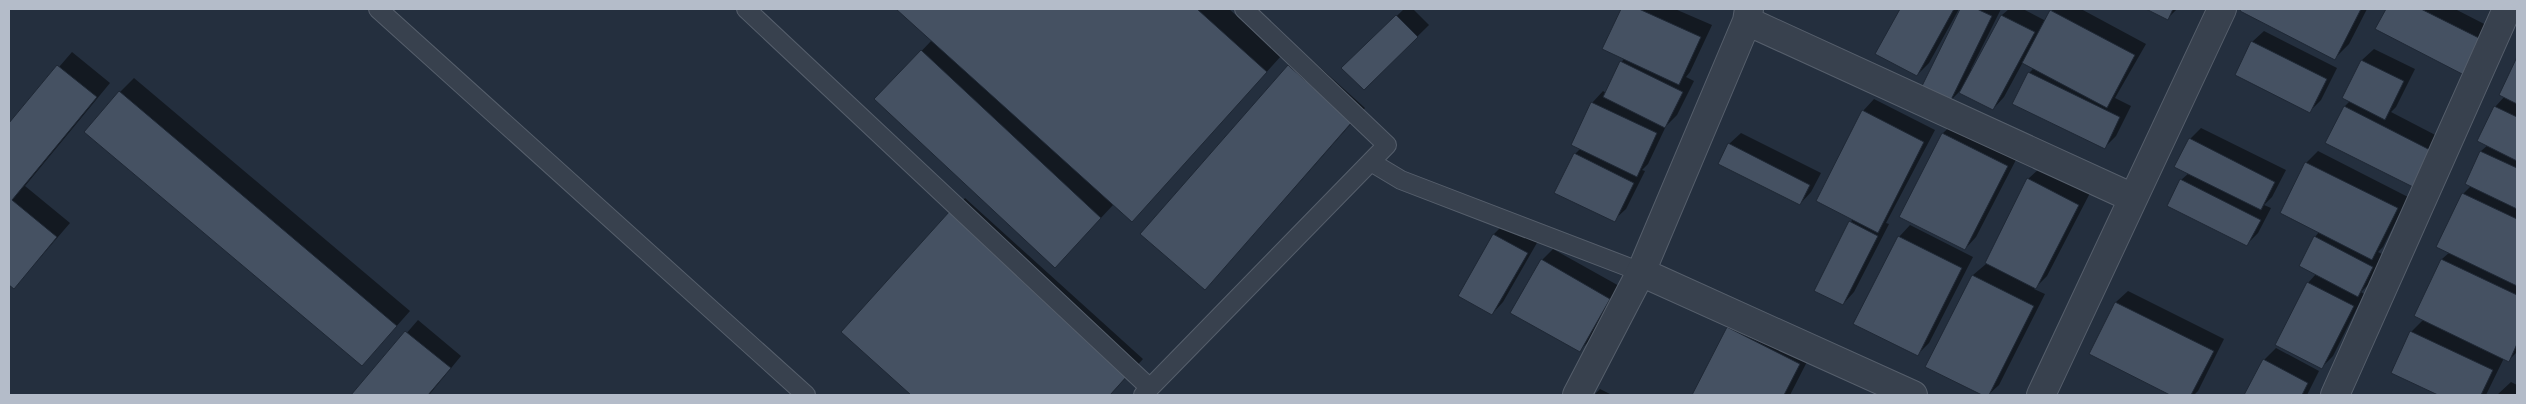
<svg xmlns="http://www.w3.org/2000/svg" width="2526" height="404" font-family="Lato,sans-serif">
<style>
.shadow{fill:#0007}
.building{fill:#455162;stroke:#1f2835}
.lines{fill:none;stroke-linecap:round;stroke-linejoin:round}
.service-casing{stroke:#565f6c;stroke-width:20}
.minor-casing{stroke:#565f6c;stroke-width:30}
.service{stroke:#38414e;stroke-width:18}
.minor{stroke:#38414e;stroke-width:28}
</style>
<rect width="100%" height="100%" fill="#242f3e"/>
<path class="shadow" d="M 898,9 L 1229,9 L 1281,56 L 1147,205 L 1114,204 L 1069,252 L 876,99 L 932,40 Z
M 1404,9 L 1413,9 L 1429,25 L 1364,89 L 1343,68 Z
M 1623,9 L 1675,9 L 1712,25 L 1690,72 L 1686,77 L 1694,81 L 1677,115 L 1666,126 L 1648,164 L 1642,170 L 1645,171 L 1626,209 L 1614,220 L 1575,154 L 1581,148 L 1592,103 L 1603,91 L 1606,93 L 1624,58 L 1604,49 Z
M 1901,9 L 1959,9 L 1929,63 L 1917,75 L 1877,53 Z
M 1961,9 L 2001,9 L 1971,69 L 1973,70 L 2002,15 L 2009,9 L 2023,9 L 2046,21 L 2053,9 L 2081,9 L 2146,44 L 2115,98 L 2131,106 L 2116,136 L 2105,147 L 2029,73 L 2034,68 L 2023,62 L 2004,97 L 1993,109 L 1960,91 L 1948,103 L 1921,89 Z
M 2149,9 L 2177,9 L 2168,18 Z
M 2242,9 L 2367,9 L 2349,44 L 2335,58 L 2241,11 Z
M 2387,9 L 2455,9 L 2492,28 L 2475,62 L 2377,29 Z
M 2264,31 L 2337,68 L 2321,100 L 2310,111 L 2252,42 Z
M 2374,49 L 2415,69 L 2396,107 L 2391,112 L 2443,139 L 2413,186 L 2327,142 L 2345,106 L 2350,101 L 2344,97 L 2362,60 Z
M 72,52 L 110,83 L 25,186 L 70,223 L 14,288 L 9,283 L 9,125 Z
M 1303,52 L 1365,108 L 1205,289 L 1289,66 Z
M 2517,60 L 2517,352 L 2509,360 L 2504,358 L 2486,395 L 2441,395 L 2392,372 L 2411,332 L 2423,320 L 2415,316 L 2442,259 L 2450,252 L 2463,194 L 2471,186 L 2466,183 L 2481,151 L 2488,145 L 2495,107 L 2505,96 L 2501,94 Z
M 134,78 L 410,311 L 362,365 L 120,92 Z
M 1874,99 L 1935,130 L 1886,223 L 1889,224 L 1854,292 L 1843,304 L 1863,111 Z
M 1955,122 L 2019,154 L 1976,237 L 1965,249 L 1901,216 L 1943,133 Z
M 2201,128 L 2286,170 L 2272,197 L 2264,205 L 2271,208 L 2258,233 L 2247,244 L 2181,180 L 2189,173 L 2190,139 Z
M 1741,133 L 1821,173 L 1811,192 L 1800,204 L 1729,144 Z
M 2318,151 L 2408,197 L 2383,247 L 2378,252 L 2384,255 L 2369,284 L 2361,292 L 2364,294 L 2333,356 L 2322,367 L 2308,283 L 2316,274 L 2315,237 L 2319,232 L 2281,213 L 2306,163 Z
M 2040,168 L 2090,193 L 2047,276 L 2034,289 L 2045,294 L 1999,385 L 1988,395 L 1984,395 L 1927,366 L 1973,275 L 1986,264 L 2028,179 Z
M 965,198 L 1143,359 L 1110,395 L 913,395 L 842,332 Z
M 1505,223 L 1538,241 L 1503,302 L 1492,314 L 1459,296 L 1494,234 Z
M 1910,225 L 1973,257 L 1929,343 L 1917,355 L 1899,237 Z
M 1553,249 L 1621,287 L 1591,339 L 1580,350 L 1542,260 Z
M 2128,291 L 2224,339 L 2198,391 L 2194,395 L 2173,395 L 2091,354 L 2116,302 Z
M 1742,313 L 1813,350 L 1790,395 L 1693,395 L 1728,327 Z
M 418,320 L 461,356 L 429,395 L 353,395 Z
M 2276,348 L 2319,371 L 2307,395 L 2246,395 L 2264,360 Z
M 2511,382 L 2517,385 L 2517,395 L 2497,395 Z
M 1600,389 L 1612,395 L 1594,395 Z"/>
<path class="building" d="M 896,9 L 1197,9 L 1267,72 L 1132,222 Z
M 1621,9 L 1639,9 L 1701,37 L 1679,85 L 1602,49 Z
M 1900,9 L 1954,9 L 1917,76 L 1875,54 Z
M 1960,9 L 1977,9 L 1992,16 L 1949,104 L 1920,90 Z
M 2146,9 L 2173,9 L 2168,20 Z
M 2241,9 L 2361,9 L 2335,60 L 2240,11 Z
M 2386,9 L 2421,9 L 2481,39 L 2464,75 L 2375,29 Z
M 2050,10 L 2135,55 L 2107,108 L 2022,63 Z
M 1396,15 L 1418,37 L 1364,90 L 1341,68 Z
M 2001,15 L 2035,32 L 1993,110 L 1959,93 Z
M 2251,41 L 2327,79 L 2310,113 L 2235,75 Z
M 921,50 L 1101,218 L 1055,268 L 874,99 Z
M 2517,57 L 2517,104 L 2499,95 Z
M 2361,60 L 2404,81 L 2385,120 L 2342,98 Z
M 1620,61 L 1683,92 L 1665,128 L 1603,97 Z
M 57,65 L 97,97 L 12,200 L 57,237 L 14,289 L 9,285 L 9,123 Z
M 1288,65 L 1352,122 L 1205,290 L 1140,234 Z
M 2028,72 L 2120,117 L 2105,149 L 2012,104 Z
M 119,91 L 397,326 L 362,366 L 84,132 Z
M 1591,102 L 1657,133 L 1637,177 L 1571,145 Z
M 2344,106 L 2432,151 L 2413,187 L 2325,143 Z
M 2494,106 L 2517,117 L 2517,161 L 2477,141 Z
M 1862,110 L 1924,142 L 1878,233 L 1816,201 Z
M 1942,133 L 2008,166 L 1965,250 L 1899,217 Z
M 2189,138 L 2275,182 L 2261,210 L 2174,167 Z
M 1728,143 L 1810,185 L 1800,205 L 1718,164 Z
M 2480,151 L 2517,168 L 2517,209 L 2465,184 Z
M 1574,153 L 1634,183 L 1615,222 L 1554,193 Z
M 2305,162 L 2398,208 L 2372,260 L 2280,213 Z
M 2027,178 L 2079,205 L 2036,289 L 1985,263 Z
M 2180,179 L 2261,220 L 2247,246 L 2167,206 Z
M 2462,193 L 2517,219 L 2517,286 L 2436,247 Z
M 949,212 L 1128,375 L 1110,395 L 911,395 L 841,332 Z
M 1849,221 L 1878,236 L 1843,305 L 1814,291 Z
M 1493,234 L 1528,253 L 1492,315 L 1458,296 Z
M 1898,236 L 1962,268 L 1918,356 L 1853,324 Z
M 2314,236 L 2373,267 L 2358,297 L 2299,266 Z
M 1541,259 L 1610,299 L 1580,352 L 1510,313 Z
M 2441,259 L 2517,295 L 2517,344 L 2509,362 L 2414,316 Z
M 1972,275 L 2034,306 L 1989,395 L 1982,395 L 1925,367 Z
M 2307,282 L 2354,306 L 2322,369 L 2275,345 Z
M 2115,302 L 2214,351 L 2191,395 L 2170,395 L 2089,354 Z
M 1727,327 L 1800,364 L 1784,395 L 1692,395 Z
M 405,331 L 451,368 L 428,395 L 351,395 Z
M 2410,331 L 2493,370 L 2481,395 L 2438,395 L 2391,373 Z
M 2263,359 L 2308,383 L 2302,395 L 2244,395 Z"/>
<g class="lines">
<g class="service-casing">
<path id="service" d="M 378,9 L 806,395
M 746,9 L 1150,388
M 1371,162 L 1401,180 L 1641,272
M 1143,395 L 1387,145 L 1244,9"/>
</g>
<g class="minor-casing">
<path id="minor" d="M 1747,21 L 2133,198
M 1641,272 L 1913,395
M 1577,395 L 1641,272 L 1747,21 L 1749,9
M 2041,395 L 2222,9
M 2335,395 L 2507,9"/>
</g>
<use href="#service" class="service"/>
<use href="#minor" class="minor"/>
</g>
<rect width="2526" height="404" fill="none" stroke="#b4bcc9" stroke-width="20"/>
</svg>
